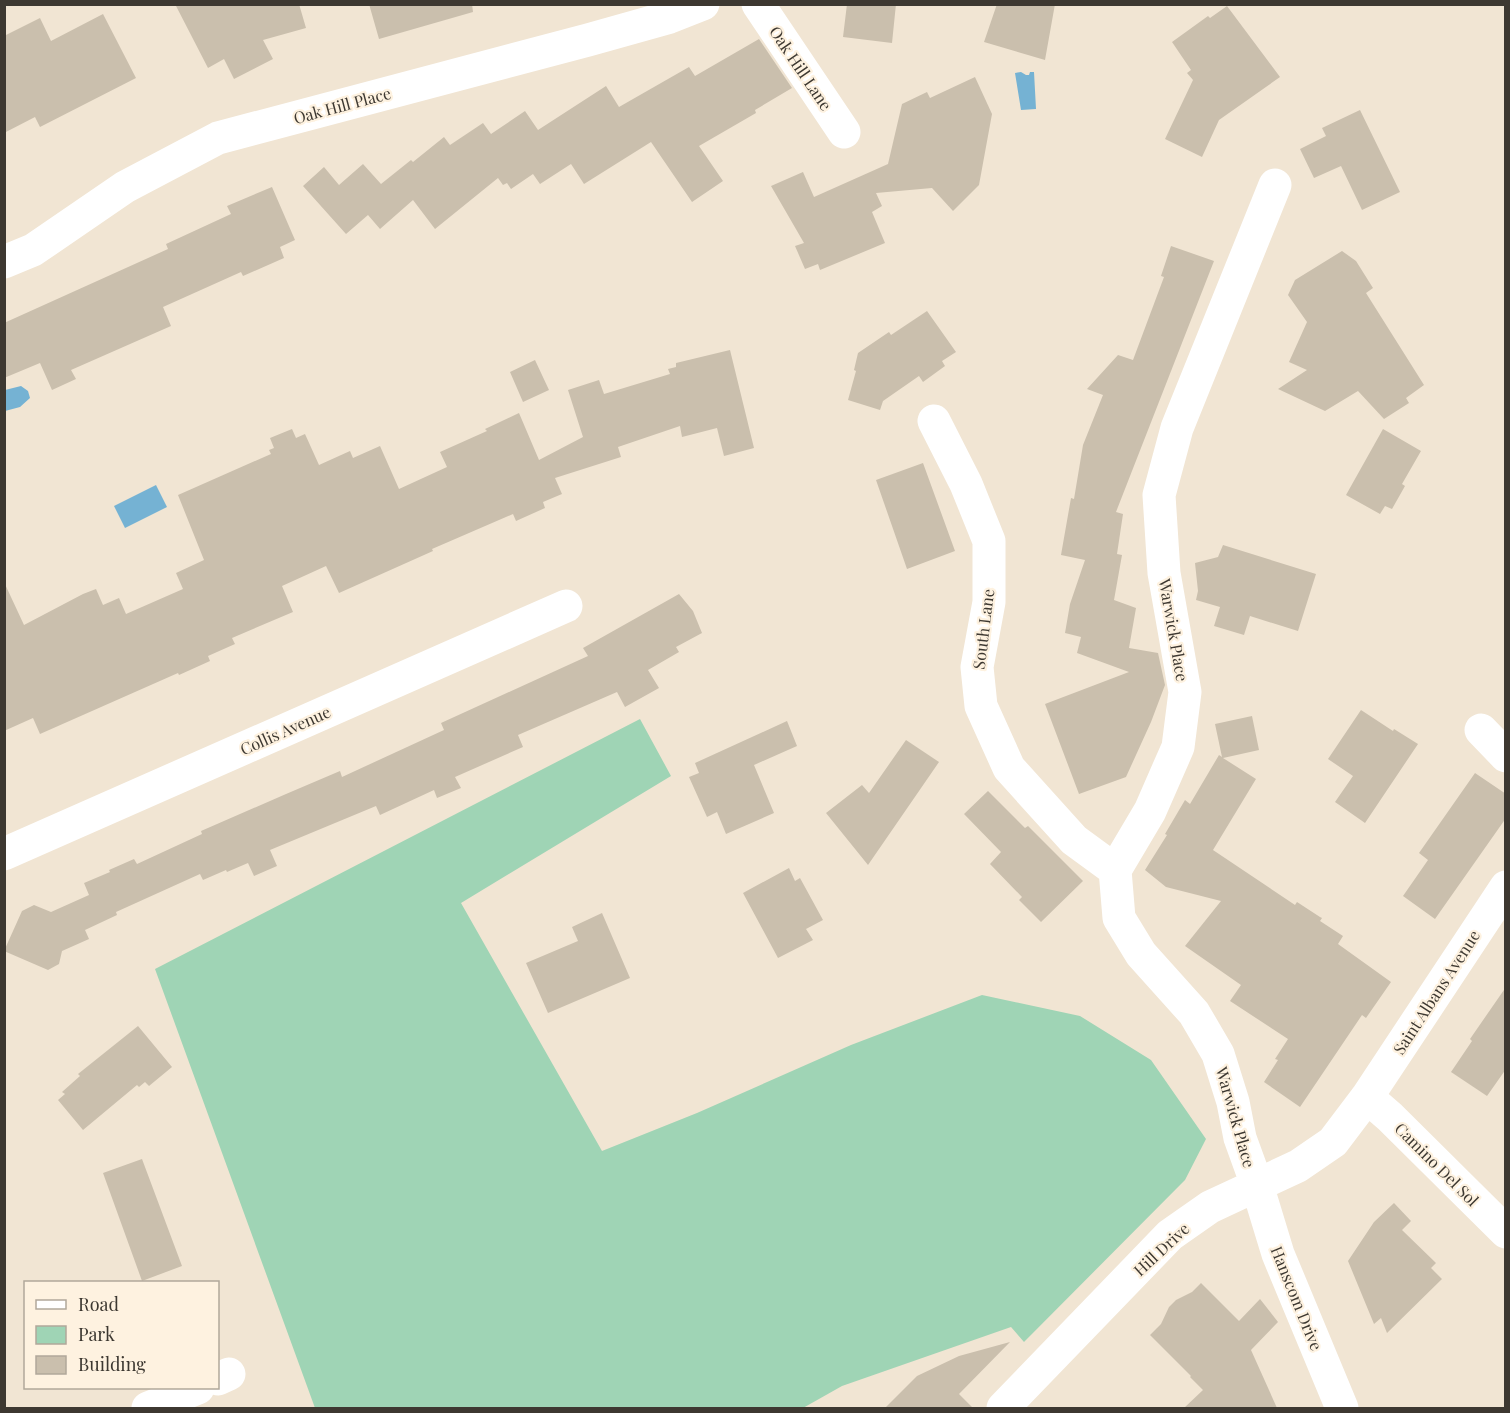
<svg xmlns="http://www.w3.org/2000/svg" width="1510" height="1413" font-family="'Playfair Display',serif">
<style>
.green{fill:#9fd4b5}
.water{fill:#75b2d3}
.building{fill:#cabfad}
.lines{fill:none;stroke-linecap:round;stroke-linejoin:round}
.street{stroke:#fff;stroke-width:33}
.labels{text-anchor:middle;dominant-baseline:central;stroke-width:4.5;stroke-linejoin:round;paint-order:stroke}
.street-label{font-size:16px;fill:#3d3831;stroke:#fef2e0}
</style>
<rect width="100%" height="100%" fill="#f1e5d3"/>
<path class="green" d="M 640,719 L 671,776 L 461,903 L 602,1151 L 697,1113 L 851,1045 L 982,995 L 1080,1016 L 1151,1060 L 1206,1139 L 1185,1180 L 1024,1342 L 1011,1327 L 842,1386 L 803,1408 L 315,1408 L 155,969 Z"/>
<path class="water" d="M 1021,72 L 1026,75 L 1029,75 L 1030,72 L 1034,72 L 1036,109 L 1021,110 L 1015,73 Z
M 21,386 L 28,391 L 30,398 L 20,407 L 5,411 L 5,390 Z
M 156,485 L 167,507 L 125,528 L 114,506 Z"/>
<path class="building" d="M 175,4 L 299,4 L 306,28 L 263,40 L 273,59 L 234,79 L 224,59 L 208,68 Z
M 369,4 L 472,4 L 473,12 L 379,39 Z
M 847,4 L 896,4 L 892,43 L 843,37 Z
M 997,4 L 1055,4 L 1045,60 L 984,42 Z
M 1227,6 L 1280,77 L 1219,120 L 1202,157 L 1165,139 L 1193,80 L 1187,73 L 1191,70 L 1172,42 L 1208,16 L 1210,18 Z
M 103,14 L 136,78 L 40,127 L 35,117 L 4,133 L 4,36 L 40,18 L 51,41 Z
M 759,39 L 792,88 L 755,110 L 756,113 L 699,146 L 723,181 L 692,202 L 651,142 L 584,184 L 571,164 L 540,184 L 533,174 L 511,189 L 507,183 L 503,185 L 498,178 L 435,229 L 413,200 L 380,229 L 368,215 L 346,234 L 303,186 L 324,167 L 339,185 L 363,164 L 381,184 L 411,160 L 413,162 L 444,137 L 450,145 L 483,123 L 491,134 L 525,111 L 538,130 L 606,86 L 619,107 L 689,67 L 695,76 Z
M 975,77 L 992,114 L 979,185 L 953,211 L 932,188 L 876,193 L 882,206 L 872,212 L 885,243 L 820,270 L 818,264 L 805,269 L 795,246 L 804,243 L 771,186 L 803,172 L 814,197 L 888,164 L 902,104 L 927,92 L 930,98 Z
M 1360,110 L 1400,192 L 1362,210 L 1341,166 L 1314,178 L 1300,149 L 1326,136 L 1322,128 Z
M 272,187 L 295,240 L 280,247 L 284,258 L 243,276 L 241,272 L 163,307 L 171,326 L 71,370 L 76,379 L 52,390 L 40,363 L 4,378 L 4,323 L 168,249 L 166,244 L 231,214 L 227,206 Z
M 1171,246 L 1214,261 L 1116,512 L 1123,514 L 1117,554 L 1122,555 L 1114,600 L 1136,608 L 1129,648 L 1158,653 L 1165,685 L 1151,722 L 1126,777 L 1079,794 L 1045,704 L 1129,672 L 1077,653 L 1081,637 L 1065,633 L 1070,604 L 1085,560 L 1061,555 L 1071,498 L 1074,499 L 1083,445 L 1103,395 L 1087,389 L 1118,355 L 1133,360 L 1164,277 L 1161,276 Z
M 1342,251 L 1356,261 L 1373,288 L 1366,293 L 1424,385 L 1406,398 L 1409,403 L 1384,419 L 1358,391 L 1325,411 L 1278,389 L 1307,370 L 1289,362 L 1307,322 L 1288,295 L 1295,280 Z
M 927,311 L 956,352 L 942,361 L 945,366 L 923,382 L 919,376 L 883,401 L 880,410 L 848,400 L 856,371 L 854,370 L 858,353 L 889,332 L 891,335 Z
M 730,350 L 754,448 L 724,456 L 717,428 L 682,437 L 680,426 L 618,447 L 621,457 L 555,478 L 562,494 L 543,502 L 545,508 L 516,521 L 513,514 L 432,549 L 433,551 L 339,593 L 326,566 L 282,586 L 293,612 L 232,638 L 235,644 L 208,656 L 210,661 L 179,675 L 178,673 L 40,734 L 33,718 L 4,731 L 4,582 L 24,625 L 83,594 L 96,589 L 103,605 L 119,598 L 126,614 L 183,589 L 176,573 L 204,560 L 178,495 L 271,454 L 269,450 L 274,448 L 270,438 L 292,429 L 296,438 L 305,434 L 319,465 L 350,451 L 353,458 L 380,446 L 399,489 L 447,467 L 440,452 L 487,431 L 485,429 L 519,413 L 539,460 L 583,437 L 568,390 L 599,380 L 604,394 L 670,374 L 668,369 L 676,367 L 676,363 Z
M 535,360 L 549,390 L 523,402 L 510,372 Z
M 1383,429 L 1421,451 L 1402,484 L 1405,486 L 1392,509 L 1385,506 L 1380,514 L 1346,495 Z
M 923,463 L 955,551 L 907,569 L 876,480 Z
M 1223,545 L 1316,574 L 1298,631 L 1250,616 L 1244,635 L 1214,626 L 1220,607 L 1196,600 L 1198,591 L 1195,563 L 1218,557 Z
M 679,594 L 693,611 L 702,633 L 676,647 L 679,652 L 648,670 L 659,688 L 625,707 L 617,692 L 518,735 L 523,747 L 455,777 L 461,788 L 437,798 L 434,790 L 380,815 L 376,806 L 270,850 L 277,866 L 254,876 L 248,863 L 227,872 L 226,870 L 203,880 L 200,874 L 116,912 L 117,915 L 85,930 L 89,939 L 62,951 L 59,964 L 48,970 L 4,951 L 22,911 L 34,905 L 51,912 L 89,895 L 84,883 L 110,872 L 109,870 L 134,859 L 137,864 L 202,834 L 201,831 L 286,794 L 340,771 L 342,777 L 444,730 L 441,723 L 588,656 L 583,648 Z
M 1361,710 L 1393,731 L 1394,729 L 1418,744 L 1365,823 L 1335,802 L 1353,776 L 1328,759 Z
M 1252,716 L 1259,750 L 1223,758 L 1256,779 L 1213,850 L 1295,905 L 1297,902 L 1320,917 L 1322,918 L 1320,921 L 1343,936 L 1338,944 L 1391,982 L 1366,1018 L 1362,1015 L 1300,1107 L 1264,1082 L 1278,1060 L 1275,1059 L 1288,1039 L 1230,1001 L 1241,985 L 1185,946 L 1221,901 L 1166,887 L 1145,870 L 1167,835 L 1165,834 L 1185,800 L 1190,804 L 1219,755 L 1222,757 L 1215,724 Z
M 787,721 L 797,746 L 754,765 L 774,813 L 726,834 L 717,812 L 707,817 L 689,777 L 699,773 L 695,763 Z
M 906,740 L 939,762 L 868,865 L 826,813 L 862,785 L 869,793 Z
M 1475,773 L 1506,794 L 1506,818 L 1435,919 L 1403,896 L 1428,860 L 1419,853 Z
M 988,791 L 1025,828 L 1028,826 L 1083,881 L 1041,922 L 1019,900 L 1022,897 L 990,864 L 1001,852 L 964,814 Z
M 789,868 L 795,881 L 800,878 L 823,920 L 806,929 L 813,940 L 778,958 L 743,893 Z
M 602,913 L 630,978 L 548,1013 L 526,963 L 578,941 L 572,927 Z
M 1506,987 L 1506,1069 L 1487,1096 L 1451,1072 L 1472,1041 L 1470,1039 Z
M 138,1026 L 172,1067 L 149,1086 L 145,1082 L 139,1087 L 137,1085 L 83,1130 L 58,1100 L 65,1094 L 62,1092 L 80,1076 L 78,1074 Z
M 142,1159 L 182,1266 L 142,1281 L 103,1173 Z
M 1394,1203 L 1411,1221 L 1402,1230 L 1436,1263 L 1431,1268 L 1442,1279 L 1387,1333 L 1381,1318 L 1374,1324 L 1348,1261 L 1374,1222 Z
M 1201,1283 L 1239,1321 L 1260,1299 L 1278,1322 L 1251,1350 L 1277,1408 L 1184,1408 L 1203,1390 L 1190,1377 L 1191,1376 L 1150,1335 L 1161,1324 L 1169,1307 L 1176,1300 L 1192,1292 Z
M 1010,1342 L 959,1394 L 973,1408 L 885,1408 L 917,1376 L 959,1356 Z"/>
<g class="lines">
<path class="street" d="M 758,4 L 844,132
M 1275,185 L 1177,428 L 1159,495 L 1164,573 L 1185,692 L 1178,747 L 1150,811 L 1115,870 L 1119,918 L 1141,954 L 1194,1013 L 1218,1054 L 1233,1102 L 1240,1138 L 1257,1185 L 1278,1254 L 1342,1408
M 4,262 L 33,250 L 125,187 L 218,138 L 588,40 L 670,17 L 703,4
M 934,421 L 966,484 L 989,541 L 989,602 L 977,667 L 981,706 L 1009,768 L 1074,840 L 1115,870
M 1481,730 L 1506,756
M 4,854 L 566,606
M 1367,1097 L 1390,1117 L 1506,1232
M 218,1379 L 229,1374
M 148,1408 L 198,1388
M 1003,1408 L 1170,1235 L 1210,1207 L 1298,1166 L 1333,1142 L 1367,1097 L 1506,887"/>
</g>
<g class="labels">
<g class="street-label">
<text transform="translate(801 68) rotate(56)">Oak Hill Lane</text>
<text transform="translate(342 105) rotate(-15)">Oak Hill Place</text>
<text transform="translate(983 629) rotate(-83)">South Lane</text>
<text transform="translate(1174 630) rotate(80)">Warwick Place</text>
<text transform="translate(285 730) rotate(-24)">Collis Avenue</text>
<text transform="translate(1436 992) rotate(-57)">Saint Albans Avenue</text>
<text transform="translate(1236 1117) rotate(74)">Warwick Place</text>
<text transform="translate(1437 1164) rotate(45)">Camino Del Sol</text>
<text transform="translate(1161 1249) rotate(-43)">Hill Drive</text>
<text transform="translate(1297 1298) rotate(68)">Hanscom Drive</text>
</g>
</g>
<rect width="1510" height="1413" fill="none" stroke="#3d3831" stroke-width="12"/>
<rect x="24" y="1281" width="195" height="108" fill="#fef2e0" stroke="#b1a89a" stroke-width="1.5"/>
<rect x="36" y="1300" width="30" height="9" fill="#ffffff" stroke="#b1a89a" stroke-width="1.5"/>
<text x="78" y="1311" font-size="18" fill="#3d3831">Road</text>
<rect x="36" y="1326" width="30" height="18" fill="#9fd4b5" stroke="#b1a89a" stroke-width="1.5"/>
<text x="78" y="1341" font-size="18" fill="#3d3831">Park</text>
<rect x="36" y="1356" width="30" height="18" fill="#cabfad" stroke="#b1a89a" stroke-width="1.5"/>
<text x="78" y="1371" font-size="18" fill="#3d3831">Building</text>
</svg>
